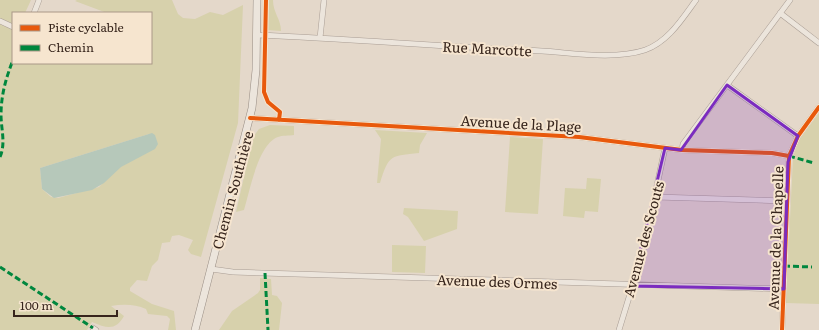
<svg xmlns="http://www.w3.org/2000/svg" width="819" height="330" font-family="Literata,serif">
<style>
.green{fill:#d7d1ac;fill-rule:evenodd}
.water{fill:#b6c8ba}
.lines{fill:none;stroke-linecap:round;stroke-linejoin:round}
.street-casing{stroke:#a99d94;stroke-width:6}
.secondary-casing{stroke:#988d84;stroke-width:8}
.street{stroke:#ece5dc;stroke-width:5}
.secondary{stroke:#ece5dc;stroke-width:7}
.quiet{stroke:#00873e;stroke-width:3;stroke-dasharray:6 3;stroke-linecap:butt}
.cycleway-casing{stroke:#f6e5cf;stroke-width:6}
.cycleway{stroke:#e8590c;stroke-width:4}
.marked{fill:#7b2cbf;fill-opacity:0.2;stroke:#7b2cbf;stroke-width:3;stroke-linejoin:round}
.labels{text-anchor:middle;dominant-baseline:central;stroke-width:4;stroke-linejoin:round;paint-order:stroke}
.street-label{font-size:14px;fill:#37251c;stroke:#f6e5cf}
</style>
<rect width="100%" height="100%" fill="#e4d8ca"/>
<path class="green" d="M 0,0 L 31,0 L 25,13 L 13,13 L 13,63 L 151,63 L 151,13 L 107,13 L 75,1 L 77,0 L 172,0 L 178,14 L 183,18 L 195,19 L 210,12 L 223,15 L 243,5 L 238,123 L 201,257 L 191,254 L 188,250 L 193,240 L 179,235 L 172,236 L 170,242 L 162,243 L 158,260 L 152,266 L 147,281 L 137,280 L 130,288 L 130,291 L 152,304 L 174,311 L 176,330 L 168,330 L 170,319 L 167,316 L 148,314 L 146,309 C 135,304 123,304 111,306 L 124,316 C 116,330 108,329 92,322 L 87,330 L 0,330 ZM 149,134 L 130,161 L 114,171 L 99,187 L 58,198 L 51,197 L 42,189 L 40,168 Z
M 267,0 L 273,0 C 273,13 281,19 281,31 L 267,30 Z
M 819,113 L 819,304 L 786,303 L 793,157 L 799,140 Z
M 270,125 L 294,126 L 294,135 C 289,136 282,135 278,137 C 258,144 250,191 244,210 L 236,212 L 253,137 L 259,129 Z
M 375,130 L 427,133 L 420,145 L 419,153 C 391,156 389,154 380,183 L 377,183 L 381,139 Z
M 510,137 L 543,139 L 538,214 L 505,212 Z
M 587,178 L 601,179 L 598,212 L 585,211 L 584,218 L 563,216 L 565,188 L 586,189 Z
M 404,208 L 458,211 L 457,229 L 424,241 L 408,217 L 403,214 Z
M 392,245 L 426,246 L 425,273 L 392,272 Z
M 260,278 L 271,279 L 272,295 L 277,296 L 282,303 L 279,330 L 219,330 L 232,311 L 258,293 L 260,290 Z"/>
<path class="water" d="M 152,133 L 155,135 L 158,144 L 155,149 L 121,167 L 104,183 L 92,190 L 54,198 L 42,189 L 40,168 Z"/>
<g class="lines">
<g class="street-casing">
<path id="street" d="M 34,13 L 39,0
M 780,13 L 819,43
M 0,21 L 13,27
M 257,35 C 352,39 447,47 542,51 C 573,53 615,60 645,50 C 668,42 682,19 696,0
M 320,38 L 324,0
M 727,85 L 798,136
M 250,118 L 579,137 L 682,150 L 772,153 L 789,156
M 682,150 L 683,144 L 790,0
M 656,197 L 786,201
M 211,269 L 233,272 L 784,289
M 93,328 L 96,330
M 619,330 L 642,255 L 665,148
M 782,330 L 789,156 L 798,136 L 819,107"/>
</g>
<g class="secondary-casing">
<path id="secondary" d="M 195,330 L 252,108 L 256,70 L 257,0"/>
</g>
<use href="#street" class="street"/>
<use href="#secondary" class="secondary"/>
<path class="quiet" d="M 789,156 L 814,163
M 0,157 C 6,143 1,129 1,115 C 1,95 6,78 13,60
M 784,266 L 812,267
M 0,267 L 93,328
M 265,273 L 268,330"/>
<g class="cycleway-casing">
<path id="cycleway" d="M 266,0 L 264,92 L 268,102 L 280,112 L 279,120
M 250,118 L 579,137 L 682,150 L 772,153 L 789,156
M 782,330 L 789,156 L 798,136 L 819,107"/>
</g>
<use href="#cycleway" class="cycleway"/>
</g>
<path class="marked" d="M 727,85 L 798,136 L 788,162 L 784,289 L 632,286 L 665,148 L 681,150 Z"/>
<g class="labels">
<g class="street-label">
<text transform="translate(487 48) rotate(3)">Rue Marcotte</text>
<text transform="translate(521 123) rotate(3)">Avenue de la Plage</text>
<text transform="translate(232 190) rotate(-75)">Chemin Southière</text>
<text transform="translate(775 238) rotate(-88)">Avenue de la Chapelle</text>
<text transform="translate(643 239) rotate(-75)">Avenue des Scouts</text>
<text transform="translate(497 281) rotate(2)">Avenue des Ormes</text>
</g>
</g>
<rect x="12" y="12" width="140" height="52" fill="#f6e5cf" stroke="#aa9887"/>
<rect x="20" y="25" width="20" height="6" fill="#e8590c" stroke="#aa9887"/>
<text x="48" y="32" font-size="12" fill="#37251c">Piste cyclable</text>
<rect x="20" y="45" width="20" height="6" fill="#00873e" stroke="#aa9887"/>
<text x="48" y="52" font-size="12" fill="#37251c">Chemin</text>
<path d="M14 310v6h103v-6" fill="none" stroke="#37251c" stroke-width="2"/>
<text x="20" y="310" font-size="12" fill="#37251c" stroke="#f6e5cf" stroke-width="3" paint-order="stroke">100 m</text>
</svg>
